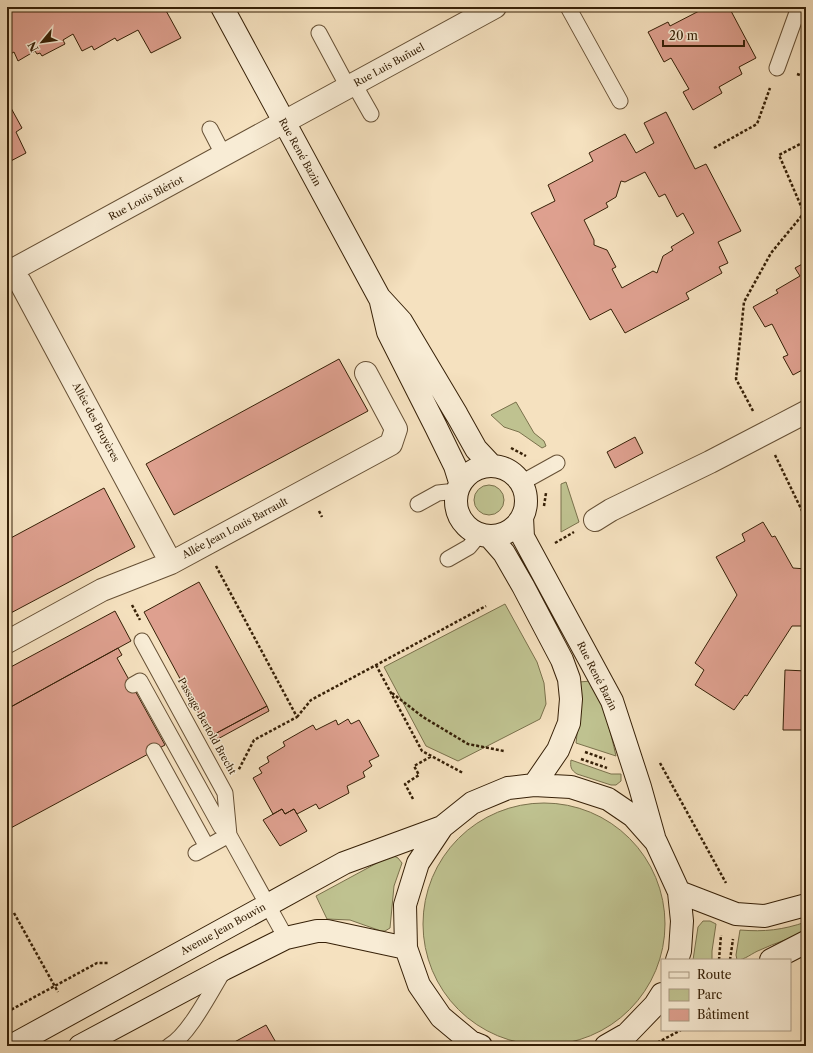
<svg xmlns="http://www.w3.org/2000/svg" width="813" height="1053" font-family="'Libre Caslon Text',serif">
<style>
.green{fill:#bfc290;stroke:#7a714c}
.building{fill:#dea08f;stroke:#362007;fill-rule:evenodd}
.lines{fill:none;stroke-linecap:round;stroke-linejoin:round}
.lane-casing{stroke:#665035;stroke-width:17}
.street-casing{stroke:#665035;stroke-width:24}
.secondary-casing{stroke:#362007;stroke-width:24}
.path{stroke:#362007;stroke-width:2.5;stroke-dasharray:3 2;stroke-linecap:butt}
.lane{stroke:#f8ecd5;stroke-width:15}
.street{stroke:#f8ecd5;stroke-width:22}
.secondary{stroke:#f8ecd5;stroke-width:22}
.labels{text-anchor:middle;dominant-baseline:central;stroke-width:3;stroke-linejoin:round;paint-order:stroke}
.street-label{font-size:10px;fill:#362007;stroke:#f8ecd5}
</style>
<rect width="100%" height="100%" fill="#f5e1bf"/>
<filter id="stains"><feTurbulence type="fractalNoise" baseFrequency=".005" numOctaves="4"/><feColorMatrix values="0 0 0 0 .2 0 0 0 0 .09 0 0 0 0 .02 0 0 0 .5 -.17"/></filter>
<radialGradient id="worn" r=".72"><stop offset=".6" stop-color="#630" stop-opacity="0"/><stop offset="1" stop-color="#630" stop-opacity=".3"/></radialGradient>
<path class="green" d="M 516,402 L 534,433 L 544,441 L 546,446 L 542,448 L 519,432 L 504,427 L 491,415 Z
M 566,482 L 579,522 L 561,532 L 561,484 Z
M474 500a15 15 0 1 1 30 0a15 15 0 1 1-30 0Z
M 505,604 L 537,662 L 544,683 L 546,704 L 540,719 L 458,761 L 426,746 L 384,667 Z
M 591,681 C 604,704 610,730 616,756 L 576,743 L 581,700 L 579,682 Z
M 571,760 L 611,774 L 621,774 L 621,781 L 616,785 L 611,785 L 577,774 C 571,770 570,767 571,760 Z
M423 924a121 121 0 1 1 242 0a121 121 0 1 1-242 0Z
M 392,855 L 398,858 L 402,863 L 394,886 L 390,928 L 385,931 L 381,931 L 350,920 L 327,919 L 316,896 L 388,857 Z
M 703,921 L 710,921 L 716,924 L 712,951 L 712,960 L 693,960 L 698,927 Z
M 806,922 L 806,933 C 791,938 775,943 760,950 C 752,953 745,960 737,960 L 736,955 L 740,930 C 765,932 782,930 806,922 Z"/>
<path class="building" d="M 7,7 L 153,7 L 155,11 L 164,7 L 181,38 L 151,53 L 138,30 L 117,41 L 115,38 L 94,50 L 92,46 L 82,51 L 73,34 L 63,40 L 65,44 L 42,56 L 40,53 L 37,54 L 35,51 L 18,61 L 14,52 L 7,56 Z
M 697,7 L 737,7 L 731,11 L 756,58 L 739,67 L 742,74 L 719,87 L 722,93 L 693,110 L 683,92 L 689,89 L 671,58 L 664,62 L 648,32 L 668,22 L 670,26 L 699,11 Z
M 11,108 L 22,128 L 16,132 L 26,153 L 7,163 L 7,110 Z
M 666,112 L 695,169 L 706,164 L 741,231 L 718,242 L 728,263 L 719,267 L 722,273 L 686,293 L 689,299 L 625,333 L 611,309 L 590,320 L 531,213 L 555,201 L 548,185 L 593,161 L 589,153 L 625,134 L 636,153 L 654,143 L 644,123 ZM 645,172 L 659,197 L 665,194 L 677,217 L 683,213 L 694,233 L 671,247 L 673,250 L 663,256 L 657,273 L 653,271 L 622,288 L 612,269 L 616,267 L 607,250 L 594,245 L 594,240 L 584,220 L 608,207 L 606,203 L 616,197 L 621,181 L 625,182 Z
M 806,262 L 806,368 L 793,375 L 783,357 L 788,355 L 772,324 L 765,327 L 753,307 L 778,293 L 776,290 L 800,276 L 795,268 Z
M 339,359 L 368,411 L 174,515 L 146,464 Z
M 635,437 L 643,453 L 615,468 L 607,452 Z
M 104,488 L 135,547 L 7,615 L 7,540 Z
M 763,522 L 772,537 L 775,536 L 793,568 L 806,569 L 806,626 L 792,626 L 747,696 L 745,695 L 734,710 L 695,685 L 704,670 L 695,663 L 737,595 L 716,557 L 745,541 L 742,534 Z
M 199,582 L 267,706 L 211,736 L 144,612 Z
M 115,611 L 131,641 L 7,709 L 7,669 Z
M 118,648 L 122,655 L 117,658 L 165,745 L 7,830 L 7,709 Z
M 785,670 L 806,671 L 806,730 L 783,730 Z
M 267,706 L 269,711 L 214,741 L 211,736 Z
M 348,719 L 351,724 L 359,720 L 379,756 L 369,761 L 372,766 L 363,772 L 365,777 L 347,786 L 349,793 L 319,809 L 316,804 L 297,814 L 294,809 L 285,814 L 282,809 L 273,814 L 253,778 L 262,773 L 259,768 L 269,762 L 267,757 L 285,746 L 283,742 L 313,725 L 316,730 L 336,720 L 338,725 Z
M 282,809 L 285,814 L 294,809 L 307,831 L 280,846 L 263,820 Z
M 266,1025 L 278,1046 L 227,1046 Z"/>
<g class="lines">
<g class="lane-casing">
<path id="lane" d="M 568,7 L 620,101
M 319,33 L 348,87
M 777,68 L 799,7
M 354,84 L 371,114
M 210,129 L 224,156
M 521,483 L 557,463
M 418,504 L 438,493 L 456,491
M 448,559 L 469,547 L 479,535
M 142,641 L 225,793 L 229,835 L 196,853
M 133,685 L 140,681 L 221,827 L 229,835 L 286,938
M 154,751 L 207,847
M 169,1046 C 189,1035 211,991 224,970"/>
</g>
<g class="street-casing">
<path id="street" d="M 7,273 L 495,7
M 20,282 L 171,563
M 595,520 L 611,510 L 710,462 L 806,412
M 7,642 L 102,590 L 171,563 L 391,444 L 396,429 L 366,373"/>
</g>
<g class="secondary-casing">
<path id="secondary" d="M 222,7 L 379,297 L 401,321 L 457,415 L 476,449 L 491,465
M 381,302 L 388,332 L 436,427 L 455,466 L 460,482
M456 501a35 35 0 1 1 70 0a35 35 0 1 1-70 0Z
M 522,517 L 523,537 L 612,701 L 640,787 L 654,837
M 490,537 L 504,553 L 523,586 L 562,660 L 569,679 L 571,699 L 569,723 L 558,750 L 534,785
M 679,892 L 736,914 L 765,916 L 806,905
M 771,960 L 806,942
M 11,1046 L 344,863 L 442,827
M 80,1046 L 224,969 L 286,938 L 317,931 L 327,931 L 406,948
M 481,1046 L 471,1042 L 441,1017 L 419,985 L 406,948 L 405,905 L 418,863 L 442,827 L 472,803 L 508,788 L 534,785 L 571,787 L 608,799 L 633,816 L 656,842 L 679,892 L 682,921 L 680,951 L 677,960
M 606,1046 L 627,1034 L 655,1005 L 662,994"/>
</g>
<path class="path" d="M 797,74 L 806,77
M 714,148 L 757,124 L 770,88
M 753,411 L 736,379 L 744,302 L 771,253 L 804,213 L 779,155 L 806,141
M 511,448 L 526,456
M 775,455 L 806,519
M 544,506 L 546,493
M 319,511 L 322,517
M 555,543 L 574,532
M 216,566 L 297,717 L 254,740 L 238,771
M 132,605 L 140,620
M 376,665 L 422,751 L 463,773
M 392,693 L 423,717 L 468,744 L 504,751
M 297,717 L 311,700 L 486,606
M 585,752 L 605,759
M 581,759 L 607,768
M 660,763 L 726,883
M 413,799 L 405,784 L 419,775 L 414,766 L 432,756
M 14,913 L 58,992
M 719,960 L 721,935
M 730,960 L 733,939
M 7,1012 L 97,963 L 108,963
M 653,1045 L 681,1030"/>
<use href="#lane" class="lane"/>
<use href="#street" class="street"/>
<use href="#secondary" class="secondary"/>
</g>
<g class="labels">
<g class="street-label">
<text transform="translate(389 65) rotate(-29)">Rue Luis Buñuel</text>
<text transform="translate(300 152) rotate(61)">Rue René Bazin</text>
<text transform="translate(146 198) rotate(-28)">Rue Louis Blériot</text>
<text transform="translate(96 422) rotate(62)">Allée des Bruyères</text>
<text transform="translate(235 528) rotate(-28)">Allée Jean Louis Barrault</text>
<text transform="translate(597 676) rotate(63)">Rue René Bazin</text>
<text transform="translate(207 726) rotate(61)">Passage Bertold Brecht</text>
<text transform="translate(223 929) rotate(-29)">Avenue Jean Bouvin</text>
</g>
</g>
<rect width="813" height="1053" fill="none" stroke="#f5e1bf" stroke-width="24"/>
<rect x="8" y="8" width="797" height="1037" fill="none" stroke="#362007" stroke-width="2"/>
<rect x="12" y="12" width="789" height="1029" fill="none" stroke="#362007"/>
<rect x="661" y="959" width="130" height="72" fill="#f8ecd5" stroke="#aa9a83"/>
<rect x="669" y="972" width="20" height="6" fill="#f8ecd5" stroke="#aa9a83"/>
<text x="697" y="979" font-size="12" fill="#362007">Route</text>
<rect x="669" y="989" width="20" height="12" fill="#bfc290" stroke="#aa9a83"/>
<text x="697" y="999" font-size="12" fill="#362007">Parc</text>
<rect x="669" y="1009" width="20" height="12" fill="#dea08f" stroke="#aa9a83"/>
<text x="697" y="1019" font-size="12" fill="#362007">Bâtiment</text>
<g transform="translate(42 42) rotate(241)" stroke="#f8ecd5" stroke-width="3" paint-order="stroke">
<path d="M0-3L7 15L0 10L-7 15Z" fill="#362007"/>
<text y="-6" font-size="11" font-weight="bold" text-anchor="middle" fill="#362007">N</text>
</g>
<path d="M663 40v6h81v-6" fill="none" stroke="#362007" stroke-width="2"/>
<text x="669" y="40" font-size="12" fill="#362007" stroke="#f8ecd5" stroke-width="3" paint-order="stroke">20 m</text>
<rect width="100%" height="100%" filter="url(#stains)"/>
<rect width="100%" height="100%" fill="url(#worn)"/>
</svg>
